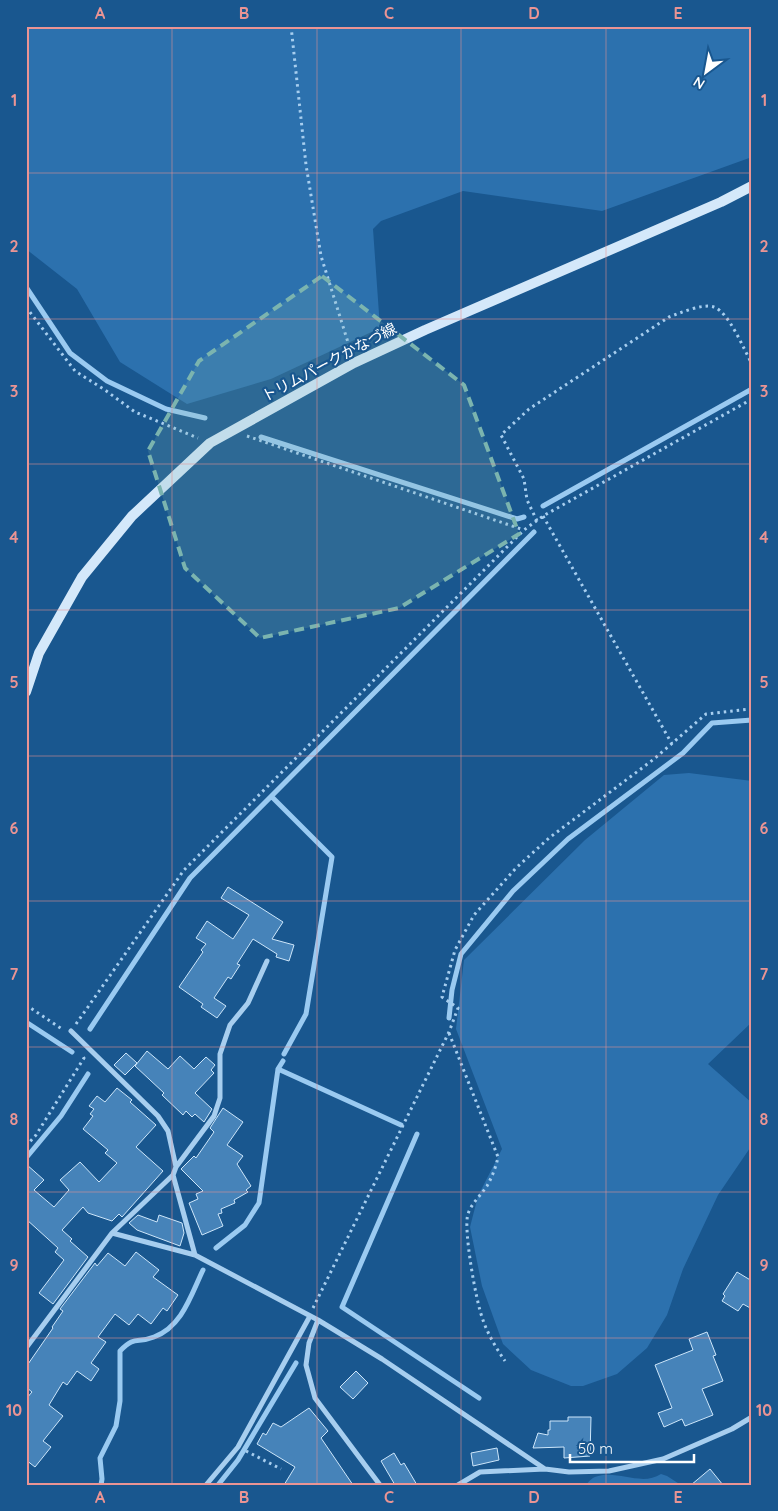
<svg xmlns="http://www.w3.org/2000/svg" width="778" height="1511" font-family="Quicksand,'Noto Sans JP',sans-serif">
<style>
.green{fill:#2c71ae}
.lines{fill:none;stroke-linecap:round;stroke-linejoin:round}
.stream{stroke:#9acaf1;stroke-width:5}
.building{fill:#4683b9;stroke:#cde6fa}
.path{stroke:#a7ceef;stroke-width:3;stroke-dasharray:2.5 4;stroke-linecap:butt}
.street{stroke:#a7ceef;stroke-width:5}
.secondary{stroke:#d4e8fa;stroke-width:10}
.marked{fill:#7bb4af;fill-opacity:0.2;stroke:#7bb4af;stroke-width:4;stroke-dasharray:10 6;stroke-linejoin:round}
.grid{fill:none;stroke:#ea9494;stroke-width:1;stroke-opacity:0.55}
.labels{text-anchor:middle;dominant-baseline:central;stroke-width:4.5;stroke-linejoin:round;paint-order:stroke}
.street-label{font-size:15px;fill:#fff;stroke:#19578f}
.neatline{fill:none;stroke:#ea9494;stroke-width:2}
.grid-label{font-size:16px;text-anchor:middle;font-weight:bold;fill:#ea9494}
</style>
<rect width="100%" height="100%" fill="#19578f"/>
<path class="green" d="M 26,26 L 752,26 L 752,157 L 602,211 L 463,191 L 381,221 L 373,229 L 380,328 L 271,379 L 187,404 L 120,362 L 77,289 L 26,249 Z
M 689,773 L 752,781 L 752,1022 L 708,1064 L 752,1103 L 752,1145 L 718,1195 L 683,1269 L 667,1315 L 647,1348 L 617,1374 L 583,1386 L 571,1386 L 531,1370 L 503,1344 L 482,1286 L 470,1227 L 478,1196 L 502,1149 L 456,1029 L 464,960 L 585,840 L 664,775 Z
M 661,1474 L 667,1476 L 681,1485 L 586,1485 C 588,1482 592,1478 595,1477 C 617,1469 641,1487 661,1474 Z"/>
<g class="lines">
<path class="stream" d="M 26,287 L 70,353 L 107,381 L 166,409 L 205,418
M 261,437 L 517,519 L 524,517
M 543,506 L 752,389
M 272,797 L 332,857 L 306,1014 L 284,1054
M 449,1018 L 452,990 L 461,954 L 513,891 L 568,839 L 683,753 L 712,723 L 752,720
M 26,1022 L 72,1052
M 90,1029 L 190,878 L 534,532
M 283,1061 L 278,1069 L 401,1125
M 417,1134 L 342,1307 L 479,1398
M 26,1158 L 61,1116 L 88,1074
M 216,1248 L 245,1225 L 259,1203 L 278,1069
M 101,1485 L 102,1479 L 100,1458 L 116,1426 L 120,1401 L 120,1351 C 136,1335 136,1344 154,1337 C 182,1327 191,1295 203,1270
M 218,1485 L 238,1460 L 296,1363"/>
</g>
<path class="building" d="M 228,887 L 283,922 L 272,939 L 294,945 L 289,961 L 276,957 L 277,954 L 253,939 L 237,964 L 240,965 L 231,979 L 228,977 L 214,998 L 226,1006 L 217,1018 L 201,1007 L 203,1004 L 179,987 L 203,952 L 201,950 L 206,944 L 196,938 L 207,921 L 233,939 L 249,915 L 221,898 Z
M 147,1051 L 168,1069 L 180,1056 L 194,1069 L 206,1057 L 215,1065 L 211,1070 L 214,1073 L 195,1093 L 212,1109 L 204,1122 L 195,1114 L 192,1117 L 186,1111 L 183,1115 L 162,1095 L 164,1093 L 135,1066 Z
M 126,1053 L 137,1063 L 125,1075 L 114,1065 Z
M 117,1088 L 132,1100 L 130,1102 L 156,1125 L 136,1147 L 163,1171 L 122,1217 L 119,1214 L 112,1221 L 88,1213 L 83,1207 L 62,1230 L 72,1239 L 70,1241 L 88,1257 L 53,1304 L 39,1293 L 64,1260 L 55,1252 L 58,1248 L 26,1219 L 26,1164 L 44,1180 L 34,1190 L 54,1207 L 69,1190 L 60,1180 L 80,1162 L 99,1182 L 117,1163 L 105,1153 L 108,1150 L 83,1129 L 93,1116 L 90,1114 L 94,1109 L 89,1106 L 97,1096 L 105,1102 Z
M 223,1108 L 243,1122 L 227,1145 L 243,1156 L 237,1164 L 251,1186 L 246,1190 L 248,1192 L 234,1200 L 235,1203 L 221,1209 L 222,1213 L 218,1214 L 223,1226 L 202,1235 L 189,1203 L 198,1199 L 196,1194 L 203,1191 L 181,1169 L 194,1156 L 196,1158 L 214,1132 L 210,1128 Z
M 138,1215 L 157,1222 L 159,1215 L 182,1223 L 184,1233 L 180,1246 L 137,1230 L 129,1223 Z
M 136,1252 L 159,1270 L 153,1277 L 178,1295 L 167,1311 L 163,1308 L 151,1324 L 138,1314 L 129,1325 L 115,1314 L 98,1337 L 106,1342 L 91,1363 L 99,1369 L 91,1381 L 77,1371 L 67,1385 L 63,1382 L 49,1405 L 63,1416 L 43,1441 L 51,1447 L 35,1467 L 26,1460 L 26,1399 L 32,1392 L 26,1387 L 26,1367 L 53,1328 L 52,1327 L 63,1311 L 60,1309 L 95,1263 L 97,1266 L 108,1253 L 125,1266 Z
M 737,1272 L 752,1281 L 752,1309 L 743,1304 L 738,1311 L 722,1301 L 725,1296 L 723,1294 Z
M 707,1332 L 716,1355 L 713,1356 L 723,1381 L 702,1389 L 713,1415 L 685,1426 L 682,1419 L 664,1427 L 658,1413 L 672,1408 L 655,1365 L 693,1350 L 689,1339 Z
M 356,1371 L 368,1383 L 353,1399 L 340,1387 Z
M 309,1408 L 328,1431 L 321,1438 L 353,1485 L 284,1485 L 295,1467 L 257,1444 L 263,1433 L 266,1435 L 273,1423 L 281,1427 Z
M 568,1417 L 591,1417 L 590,1456 L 564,1458 L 564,1447 L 533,1448 L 538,1433 L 548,1435 L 548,1430 L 550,1430 L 550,1421 L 568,1421 Z
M 497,1448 L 499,1460 L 473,1466 L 471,1453 Z
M 394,1453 L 401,1465 L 404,1463 L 417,1485 L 395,1485 L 381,1461 Z
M 710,1469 L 723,1485 L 691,1485 Z"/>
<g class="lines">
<path class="path" d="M 291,26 L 306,165 L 321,256 L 351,352
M 26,307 L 75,371 L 105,390 L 135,412 L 198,438
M 247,436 L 524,530
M 543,516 L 672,744
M 537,521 L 527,500 L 524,479 L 501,435 L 529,409 L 669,317 C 680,313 703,303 714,307 C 729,312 744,350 752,364
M 26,1005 L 62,1029
M 76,1024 L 184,870 L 524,530 L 543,516 L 752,399
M 449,1033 L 498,1157 C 496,1167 492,1177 487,1186 C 481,1195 471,1204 468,1214 C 463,1228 476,1301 482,1317 C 487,1333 496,1348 505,1361
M 26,1146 L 36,1135 L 84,1058 L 83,1057
M 313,1308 L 449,1032 L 458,1008 L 442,997 L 455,950 L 474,915 L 516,868 L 549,838 L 654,759 L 706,714 L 750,709 L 752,707
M 246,1451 L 281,1469"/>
<path class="street" d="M 71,1031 L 158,1116 L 168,1131 L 176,1167
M 112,1233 L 173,1175
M 195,1255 L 173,1175 L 176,1167 L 214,1116 L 220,1098 L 220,1054 L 230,1025 L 248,1003 L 267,961
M 318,1320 L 309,1343 L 306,1365 L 315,1398 L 380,1485
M 26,1348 L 112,1233 L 195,1255 L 318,1320 L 382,1359 L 545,1469
M 206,1485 L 238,1447 L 310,1316
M 458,1485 L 480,1472 L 545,1469 L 569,1472 L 609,1471 L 663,1459 L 732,1429 L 752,1417"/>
<path class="secondary" d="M 26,692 L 39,653 L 82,577 L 132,516 L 210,443 L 354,363 L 425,330 L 721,202 L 752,186"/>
</g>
<path class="marked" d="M 322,276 L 464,385 L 519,534 L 399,608 L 260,638 L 185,568 L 148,451 L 199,361 Z"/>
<path class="grid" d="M 172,26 L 172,1485M 317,26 L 317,1485M 461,26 L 461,1485M 606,26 L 606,1485M 26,173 L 752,173M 26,319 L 752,319M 26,464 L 752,464M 26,610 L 752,610M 26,756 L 752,756M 26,901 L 752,901M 26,1047 L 752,1047M 26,1192 L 752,1192M 26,1338 L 752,1338"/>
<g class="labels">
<g class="street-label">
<text transform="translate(329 362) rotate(-28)">トリムパークかなづ線</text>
</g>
</g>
<rect width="778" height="1511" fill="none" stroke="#19578f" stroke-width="55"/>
<g transform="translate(706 72) rotate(212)" stroke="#19578f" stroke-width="4" paint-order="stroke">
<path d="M0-4L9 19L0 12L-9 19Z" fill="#ffffff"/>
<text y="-8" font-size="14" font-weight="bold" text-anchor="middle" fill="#ffffff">N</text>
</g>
<path d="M570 1454v8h124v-8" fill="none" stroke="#ffffff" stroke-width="2.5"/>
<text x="578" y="1454" font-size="15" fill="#ffffff" stroke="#19578f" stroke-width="4" paint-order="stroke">50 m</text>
<rect x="28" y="28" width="722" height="1456" class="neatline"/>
<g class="grid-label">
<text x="100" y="19">A</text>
<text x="244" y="19">B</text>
<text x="389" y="19">C</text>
<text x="534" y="19">D</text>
<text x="678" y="19">E</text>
<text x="14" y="106">1</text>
<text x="764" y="106">1</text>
<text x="14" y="252">2</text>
<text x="764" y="252">2</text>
<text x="14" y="397">3</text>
<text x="764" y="397">3</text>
<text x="14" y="543">4</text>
<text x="764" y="543">4</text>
<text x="14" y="688">5</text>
<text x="764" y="688">5</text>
<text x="14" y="834">6</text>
<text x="764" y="834">6</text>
<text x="14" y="980">7</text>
<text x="764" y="980">7</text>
<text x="14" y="1125">8</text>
<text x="764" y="1125">8</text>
<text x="14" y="1271">9</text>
<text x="764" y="1271">9</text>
<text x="14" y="1416">10</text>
<text x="764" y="1416">10</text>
<text x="100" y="1503">A</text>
<text x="244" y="1503">B</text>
<text x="389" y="1503">C</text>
<text x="534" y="1503">D</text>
<text x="678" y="1503">E</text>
</g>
</svg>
